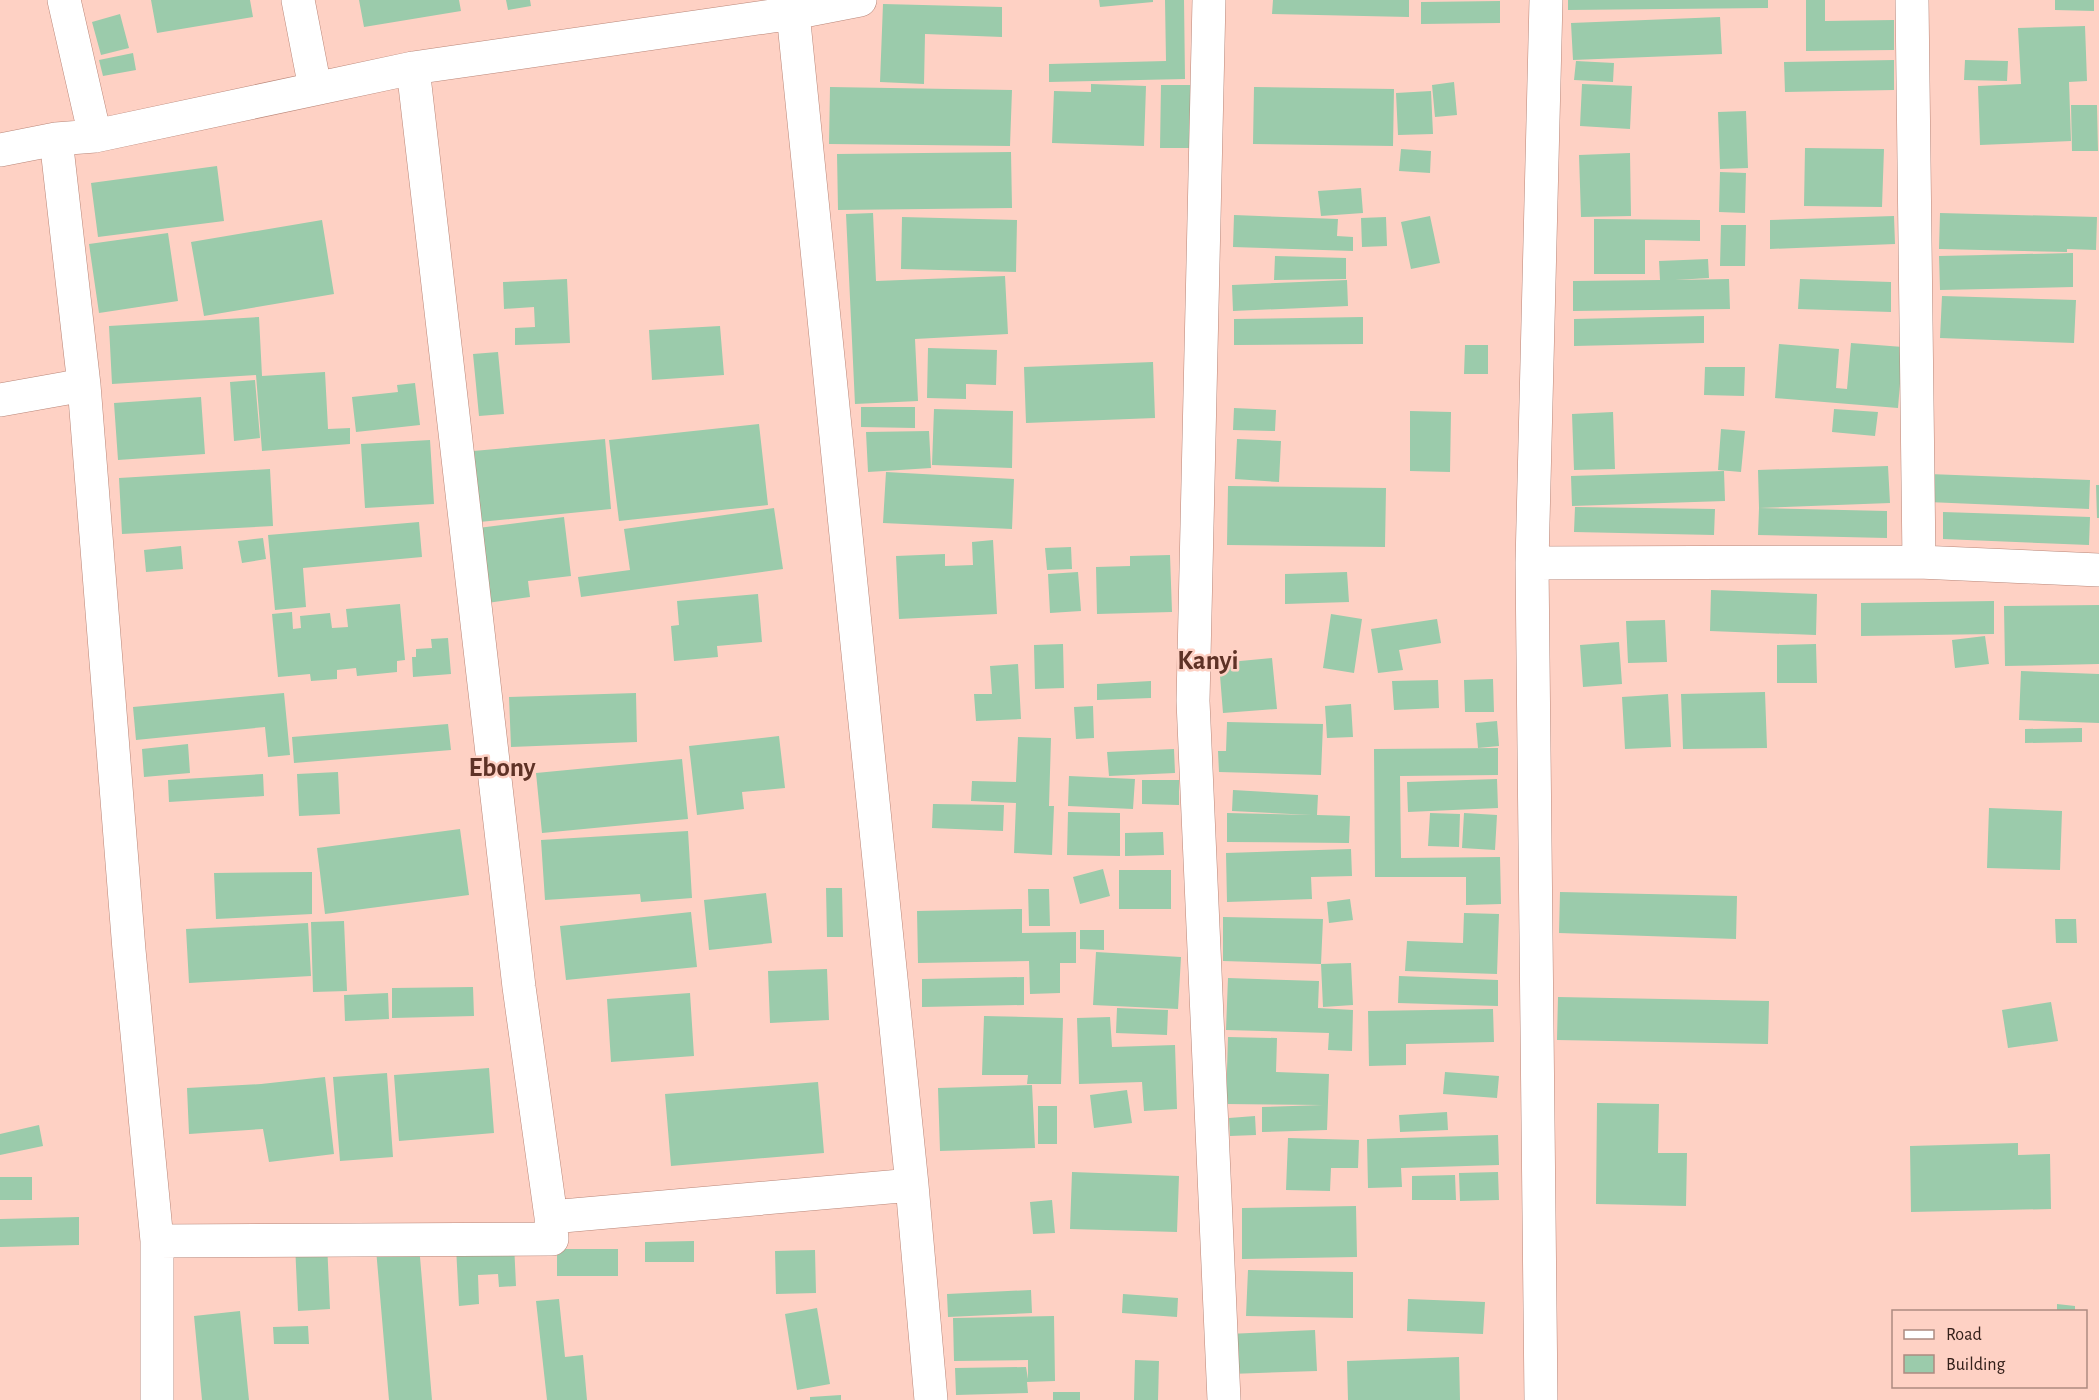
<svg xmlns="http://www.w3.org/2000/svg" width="2099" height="1400" font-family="'Alegreya Sans',sans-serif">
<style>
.building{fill:#9bcbab}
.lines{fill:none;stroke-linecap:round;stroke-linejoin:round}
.minor-casing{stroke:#b98678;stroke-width:34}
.minor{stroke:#fff;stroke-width:33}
.labels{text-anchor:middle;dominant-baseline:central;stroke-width:5;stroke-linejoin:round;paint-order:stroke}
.quarter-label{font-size:27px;font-weight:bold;fill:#5e3226;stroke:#fed1c4}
</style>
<rect width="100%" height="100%" fill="#fed1c4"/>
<path class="building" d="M 151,0 L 250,0 L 253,17 L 157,33 Z
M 359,0 L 459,0 L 461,11 L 364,27 Z
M 506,0 L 530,0 L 531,6 L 508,10 Z
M 1099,0 L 1153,0 L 1153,2 L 1100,7 Z
M 1165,0 L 1184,0 L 1185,79 L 1049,82 L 1049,64 L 1166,61 Z
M 1273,0 L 1409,0 L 1409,17 L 1272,14 Z
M 1568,0 L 1768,0 L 1768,8 L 1568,10 Z
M 1806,0 L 1825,0 L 1825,21 L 1894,20 L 1894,50 L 1806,51 Z
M 2055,0 L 2094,0 L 2094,11 L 2055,10 Z
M 1500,1 L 1500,23 L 1421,24 L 1421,2 Z
M 883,4 L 1002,7 L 1002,37 L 925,34 L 924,84 L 880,82 Z
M 120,14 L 129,48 L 101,55 L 92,22 Z
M 1720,17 L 1722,54 L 1573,60 L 1571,23 Z
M 2085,26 L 2087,81 L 2069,82 L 2071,141 L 1980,145 L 1978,86 L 2021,84 L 2018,28 Z
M 133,53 L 136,70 L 103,76 L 99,60 Z
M 1894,60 L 1894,90 L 1785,92 L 1784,62 Z
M 1965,60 L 2008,61 L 2007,81 L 1964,80 Z
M 1576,61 L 1614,63 L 1613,82 L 1574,80 Z
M 1454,82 L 1457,115 L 1435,117 L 1432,85 Z
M 1091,84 L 1146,86 L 1144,146 L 1052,143 L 1054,91 L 1091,92 Z
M 1582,84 L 1632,86 L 1630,129 L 1580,126 Z
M 1161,85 L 1191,85 L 1191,148 L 1160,148 Z
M 830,87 L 1012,90 L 1010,146 L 829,144 Z
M 1254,87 L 1394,89 L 1393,146 L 1253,144 Z
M 1431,91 L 1433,134 L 1398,135 L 1396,93 Z
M 2071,105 L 2097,105 L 2098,151 L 2072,151 Z
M 1746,111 L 1748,168 L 1720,169 L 1718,112 Z
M 1805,148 L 1884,149 L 1882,207 L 1804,206 Z
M 1401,149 L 1431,151 L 1430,173 L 1399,171 Z
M 1011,152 L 1012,208 L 838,210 L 837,154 Z
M 1630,153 L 1631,216 L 1581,217 L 1579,155 Z
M 217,166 L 224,221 L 98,237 L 91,183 Z
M 1720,172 L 1746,173 L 1745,213 L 1719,212 Z
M 1361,188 L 1363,213 L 1321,216 L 1318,191 Z
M 873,213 L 876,281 L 1005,276 L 1008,334 L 915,339 L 918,401 L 855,404 L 846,214 Z
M 1940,213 L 2097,217 L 2096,250 L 2067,249 L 2067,252 L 1939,249 Z
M 1234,215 L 1338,219 L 1337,236 L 1353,237 L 1353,251 L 1233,247 Z
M 1430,216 L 1440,263 L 1411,269 L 1401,222 Z
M 1894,216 L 1895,244 L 1770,249 L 1770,220 Z
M 902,217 L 1017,220 L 1016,272 L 901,269 Z
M 1386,217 L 1387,246 L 1362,247 L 1361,218 Z
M 1594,219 L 1700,220 L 1700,241 L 1645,240 L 1645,274 L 1594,274 Z
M 322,220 L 334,294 L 204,316 L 191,242 Z
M 1721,225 L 1746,225 L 1745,266 L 1720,266 Z
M 168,233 L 178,301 L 99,313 L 89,244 Z
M 2073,253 L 2073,287 L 1940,290 L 1939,256 Z
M 1275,256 L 1346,258 L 1346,279 L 1274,280 Z
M 1708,259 L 1709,278 L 1675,280 L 1729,279 L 1730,309 L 1573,311 L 1573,281 L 1660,280 L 1659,261 Z
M 567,279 L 570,343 L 515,345 L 515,328 L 535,327 L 534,307 L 504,309 L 503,282 Z
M 1800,279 L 1891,282 L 1891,312 L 1798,309 Z
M 1347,280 L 1348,306 L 1233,311 L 1232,285 Z
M 1942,296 L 2076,300 L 2074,343 L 1940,338 Z
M 1704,316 L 1704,343 L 1574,346 L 1574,319 Z
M 259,317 L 262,376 L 325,372 L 328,429 L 350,428 L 350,444 L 262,451 L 256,375 L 112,384 L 109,326 Z
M 1363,317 L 1363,344 L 1234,345 L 1234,319 Z
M 720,326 L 724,375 L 652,380 L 649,330 Z
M 1851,343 L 1903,347 L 1898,408 L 1775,398 L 1779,344 L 1839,349 L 1836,388 L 1847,389 Z
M 1465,345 L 1488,345 L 1488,374 L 1464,374 Z
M 928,348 L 997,350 L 996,385 L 966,384 L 966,399 L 927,398 Z
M 498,352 L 504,414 L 479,416 L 473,354 Z
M 1153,362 L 1155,418 L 1026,423 L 1024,367 Z
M 1705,367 L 1745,367 L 1744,396 L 1704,395 Z
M 255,380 L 260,438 L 234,441 L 230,382 Z
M 415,383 L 420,425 L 356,432 L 352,397 L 398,392 L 397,385 Z
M 201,397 L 205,454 L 118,460 L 114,403 Z
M 861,407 L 915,407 L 915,428 L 861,427 Z
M 1234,408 L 1276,410 L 1275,431 L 1233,430 Z
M 934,409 L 1013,411 L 1012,468 L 932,465 Z
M 1834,409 L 1878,412 L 1875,436 L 1832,432 Z
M 1410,411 L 1451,412 L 1450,472 L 1410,471 Z
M 1613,412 L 1615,469 L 1574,470 L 1572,414 Z
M 759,424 L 768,505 L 619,521 L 609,440 Z
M 1721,429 L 1745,431 L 1741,472 L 1718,470 Z
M 929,431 L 931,468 L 868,472 L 866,432 Z
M 605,439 L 611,509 L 469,523 L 462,452 Z
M 1237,439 L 1281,441 L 1279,482 L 1235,479 Z
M 430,440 L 434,504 L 365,508 L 361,444 Z
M 1888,466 L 1890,503 L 1759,508 L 1758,470 Z
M 270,469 L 273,526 L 122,534 L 119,478 Z
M 1724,471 L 1725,501 L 1572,506 L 1571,476 Z
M 886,472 L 1014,479 L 1012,529 L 883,523 Z
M 1929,474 L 2090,480 L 2089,509 L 1928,502 Z
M 2096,485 L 2099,485 L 2099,518 L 2097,518 Z
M 1228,486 L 1386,488 L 1385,547 L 1227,545 Z
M 1575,507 L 1715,509 L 1714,535 L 1574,532 Z
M 774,508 L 783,569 L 581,597 L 578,577 L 630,570 L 624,529 Z
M 1759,508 L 1887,511 L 1887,538 L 1758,535 Z
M 1943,512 L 2090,517 L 2089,545 L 1943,539 Z
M 564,517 L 571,576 L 528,581 L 530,597 L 480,604 L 470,529 Z
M 419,522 L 422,557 L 303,568 L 306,607 L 275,610 L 268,535 Z
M 263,538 L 266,559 L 242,563 L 238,541 Z
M 993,540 L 997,614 L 899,619 L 896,556 L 945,554 L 945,566 L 973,565 L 972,542 Z
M 181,546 L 183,569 L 146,572 L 144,550 Z
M 1071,547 L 1072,569 L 1047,570 L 1045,548 Z
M 1170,555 L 1172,612 L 1097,614 L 1096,567 L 1130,566 L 1130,556 Z
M 1078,572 L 1081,611 L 1050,613 L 1048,574 Z
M 1347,572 L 1349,602 L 1285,604 L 1285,574 Z
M 1711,590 L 1817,594 L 1816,635 L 1710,631 Z
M 758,594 L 762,642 L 717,646 L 718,657 L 674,661 L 671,626 L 679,625 L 677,601 Z
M 1994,601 L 1994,634 L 1861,636 L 1861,603 Z
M 400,604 L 405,660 L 397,661 L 397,672 L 357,676 L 356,668 L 337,670 L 337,679 L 311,681 L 310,674 L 278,677 L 272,614 L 292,612 L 293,629 L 301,628 L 300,616 L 330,613 L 332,628 L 348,627 L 346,609 Z
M 2099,605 L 2099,664 L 2005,666 L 2004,606 Z
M 1331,614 L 1362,619 L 1354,673 L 1323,668 Z
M 1437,619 L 1441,643 L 1399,650 L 1403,670 L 1378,673 L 1371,629 Z
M 1665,620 L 1667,662 L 1628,663 L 1626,621 Z
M 1985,636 L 1989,664 L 1955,668 L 1952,640 Z
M 448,638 L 451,674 L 413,677 L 412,657 L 416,657 L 416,649 L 432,648 L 431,639 Z
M 1619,642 L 1622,684 L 1583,687 L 1580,645 Z
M 1063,644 L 1064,688 L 1035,689 L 1034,645 Z
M 1816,644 L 1817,683 L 1777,683 L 1777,645 Z
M 1272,658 L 1277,709 L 1223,713 L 1219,663 Z
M 1018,664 L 1021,719 L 976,721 L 974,694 L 992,694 L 990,666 Z
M 2021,671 L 2099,674 L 2099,723 L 2019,720 Z
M 1493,679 L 1494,712 L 1465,712 L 1464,680 Z
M 1438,680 L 1439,708 L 1394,710 L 1392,681 Z
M 1151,681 L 1151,698 L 1097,700 L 1097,684 Z
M 1765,692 L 1767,748 L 1683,749 L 1681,694 Z
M 284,693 L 290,755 L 268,757 L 265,727 L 136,740 L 133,707 Z
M 636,693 L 637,742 L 511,747 L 509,697 Z
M 1668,694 L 1671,747 L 1625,749 L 1622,697 Z
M 1351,704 L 1353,737 L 1327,738 L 1325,706 Z
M 1093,706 L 1094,738 L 1076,739 L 1074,707 Z
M 1497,721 L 1499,746 L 1478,748 L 1476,723 Z
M 1227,722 L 1323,724 L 1321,775 L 1219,772 L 1218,751 L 1226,751 Z
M 448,724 L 451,750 L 294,763 L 292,737 Z
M 2082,728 L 2082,742 L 2025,743 L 2025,729 Z
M 779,736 L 785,788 L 742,792 L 744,809 L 697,815 L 689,746 Z
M 1018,737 L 1051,738 L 1049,806 L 1054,806 L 1052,855 L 1014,853 L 1016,803 L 971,801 L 972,781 L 1016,782 Z
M 188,744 L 190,773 L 144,777 L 142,749 Z
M 1498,748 L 1498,775 L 1400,776 L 1401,858 L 1500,857 L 1501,904 L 1466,905 L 1466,877 L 1375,877 L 1374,749 Z
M 1174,749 L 1175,773 L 1109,776 L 1107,752 Z
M 682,759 L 688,819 L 542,833 L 536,773 Z
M 338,772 L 340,814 L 299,816 L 297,774 Z
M 263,774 L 264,796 L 169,802 L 168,780 Z
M 1069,776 L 1135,779 L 1133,809 L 1068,806 Z
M 1497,779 L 1498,808 L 1408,812 L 1407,782 Z
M 1142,780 L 1179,780 L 1179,805 L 1142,804 Z
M 1233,790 L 1318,795 L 1317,815 L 1350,816 L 1349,843 L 1227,842 L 1227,813 L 1312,815 L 1232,811 Z
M 933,804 L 1004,805 L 1003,831 L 932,828 Z
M 1989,808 L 2062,811 L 2060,870 L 1987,868 Z
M 1068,812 L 1120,813 L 1120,856 L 1067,855 Z
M 1430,813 L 1460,814 L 1459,847 L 1428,846 Z
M 1464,813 L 1497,815 L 1495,850 L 1462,848 Z
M 460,829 L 469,895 L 325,914 L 317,848 Z
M 688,831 L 692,898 L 641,902 L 640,894 L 545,900 L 541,840 Z
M 1163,832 L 1164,855 L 1125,856 L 1125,833 Z
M 1351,849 L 1352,876 L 1311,877 L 1312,899 L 1227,902 L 1226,853 Z
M 1103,869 L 1110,896 L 1080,904 L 1073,877 Z
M 1119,870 L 1171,870 L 1171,909 L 1119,909 Z
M 312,872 L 312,914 L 216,919 L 214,873 Z
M 826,888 L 842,888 L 843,937 L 827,937 Z
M 1028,889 L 1049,889 L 1050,926 L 1029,926 Z
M 1560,892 L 1737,896 L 1736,939 L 1559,933 Z
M 766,893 L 772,943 L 709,950 L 704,900 Z
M 1350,899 L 1353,920 L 1329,923 L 1327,902 Z
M 1022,909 L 1022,933 L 1076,932 L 1076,963 L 1060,963 L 1060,993 L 1030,994 L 1029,961 L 918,963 L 917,911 Z
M 691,912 L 697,967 L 566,980 L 560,926 Z
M 1464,913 L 1499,914 L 1497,974 L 1405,971 L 1407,941 L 1463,943 Z
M 1223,917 L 1323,919 L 1321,964 L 1223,961 Z
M 2055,919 L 2076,919 L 2077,943 L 2056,943 Z
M 344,921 L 347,991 L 313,992 L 311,922 Z
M 308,923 L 311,976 L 189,983 L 186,929 Z
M 1080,930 L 1104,930 L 1104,950 L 1080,949 Z
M 1096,952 L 1181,957 L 1178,1009 L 1093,1005 Z
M 1351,963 L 1353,1005 L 1323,1007 L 1321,964 Z
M 827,969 L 829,1020 L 770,1023 L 768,971 Z
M 1399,976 L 1498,980 L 1498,1006 L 1398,1003 Z
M 1024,977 L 1024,1005 L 922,1007 L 922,979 Z
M 1228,978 L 1319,981 L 1318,1008 L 1353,1010 L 1352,1051 L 1328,1050 L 1329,1033 L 1226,1030 Z
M 473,987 L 474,1016 L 392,1018 L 392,988 Z
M 388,993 L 389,1019 L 345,1021 L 344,995 Z
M 690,993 L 694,1056 L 611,1062 L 607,999 Z
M 1558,997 L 1769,1001 L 1768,1044 L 1557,1040 Z
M 2051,1002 L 2058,1041 L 2008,1048 L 2002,1010 Z
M 1117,1008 L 1168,1010 L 1167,1035 L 1116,1033 Z
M 1493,1009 L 1494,1042 L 1406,1044 L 1406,1065 L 1369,1066 L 1368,1011 Z
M 984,1016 L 1063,1018 L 1061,1084 L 1027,1084 L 1028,1075 L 982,1075 Z
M 1110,1017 L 1112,1047 L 1175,1045 L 1177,1109 L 1144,1111 L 1142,1082 L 1079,1084 L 1077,1018 Z
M 1228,1037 L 1277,1038 L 1276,1072 L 1329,1074 L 1327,1130 L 1262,1132 L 1262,1107 L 1323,1105 L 1226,1104 Z
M 489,1068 L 494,1133 L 399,1141 L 394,1075 Z
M 1445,1072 L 1499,1076 L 1497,1098 L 1443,1094 Z
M 387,1073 L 393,1157 L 340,1161 L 333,1077 Z
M 325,1077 L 334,1154 L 269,1162 L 263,1129 L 189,1134 L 187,1088 L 261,1084 Z
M 818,1082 L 824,1153 L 671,1166 L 665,1094 Z
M 1032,1085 L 1035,1148 L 940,1151 L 938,1088 Z
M 1127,1090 L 1132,1123 L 1094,1128 L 1090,1095 Z
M 1597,1103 L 1659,1104 L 1658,1153 L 1687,1153 L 1686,1206 L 1596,1204 Z
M 1038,1106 L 1057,1106 L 1057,1144 L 1038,1144 Z
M 1447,1112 L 1448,1130 L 1400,1132 L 1399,1115 Z
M 1255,1116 L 1256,1135 L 1230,1136 L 1229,1118 Z
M 39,1125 L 43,1146 L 0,1155 L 0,1134 Z
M 1498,1135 L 1499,1165 L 1401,1168 L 1402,1187 L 1368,1188 L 1367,1139 Z
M 1288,1138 L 1359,1140 L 1358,1168 L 1331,1168 L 1330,1191 L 1286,1190 Z
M 2018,1143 L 2018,1155 L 2050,1154 L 2051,1209 L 1911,1212 L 1910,1146 Z
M 1072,1172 L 1179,1176 L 1177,1232 L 1070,1229 Z
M 1498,1172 L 1499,1200 L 1460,1201 L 1459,1173 Z
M 1455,1175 L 1456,1200 L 1412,1200 L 1412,1176 Z
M 0,1177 L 32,1177 L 32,1200 L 0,1200 Z
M 1052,1200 L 1055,1233 L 1033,1234 L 1030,1202 Z
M 1356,1206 L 1357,1257 L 1242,1259 L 1242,1208 Z
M 79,1217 L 79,1245 L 0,1247 L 0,1219 Z
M 694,1241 L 694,1262 L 645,1262 L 645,1242 Z
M 327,1242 L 330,1309 L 298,1311 L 295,1243 Z
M 514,1243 L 516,1286 L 499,1287 L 498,1274 L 478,1275 L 479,1304 L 459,1306 L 456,1246 Z
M 419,1245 L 432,1400 L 389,1400 L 376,1249 Z
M 557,1249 L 618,1249 L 618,1276 L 557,1276 Z
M 815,1250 L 816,1293 L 776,1294 L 775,1251 Z
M 1248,1270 L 1353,1272 L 1353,1318 L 1246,1316 Z
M 1031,1290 L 1032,1313 L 948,1317 L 947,1294 Z
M 1123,1294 L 1178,1298 L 1177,1317 L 1122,1313 Z
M 559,1299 L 565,1357 L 583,1355 L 587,1400 L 547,1400 L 536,1301 Z
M 1408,1299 L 1485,1302 L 1483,1334 L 1407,1331 Z
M 2057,1304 L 2075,1306 L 2075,1312 L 2057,1312 Z
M 817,1308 L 830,1384 L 797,1390 L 785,1314 Z
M 240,1311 L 249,1400 L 202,1400 L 194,1316 Z
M 1054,1316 L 1055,1381 L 1027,1382 L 1028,1393 L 956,1395 L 955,1368 L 1026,1367 L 1028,1379 L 1028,1360 L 954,1361 L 953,1318 Z
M 308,1326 L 309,1344 L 274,1344 L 273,1327 Z
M 1315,1330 L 1317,1371 L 1230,1374 L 1228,1334 Z
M 1459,1357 L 1460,1400 L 1348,1400 L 1347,1361 Z
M 1135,1360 L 1159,1361 L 1158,1400 L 1134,1400 Z
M 1053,1392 L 1080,1392 L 1080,1400 L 1053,1400 Z
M 841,1395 L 841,1400 L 810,1400 L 810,1397 Z"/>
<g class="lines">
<g class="minor-casing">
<path id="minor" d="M 64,0 L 95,136
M 298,0 L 315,88
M 1209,0 L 1193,701 L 1224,1400
M 1912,0 L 1919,562
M 793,13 L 912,1185 L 931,1400
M 413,68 L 519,987 L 551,1217 L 912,1185
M 56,139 L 84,385 L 129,950 L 157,1241 L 157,1400
M 0,150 L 56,139 L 95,136 L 413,68 L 793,13 L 860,0
M 0,400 L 84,385
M 1532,563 L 1919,562 L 2099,570
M 157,1241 L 552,1239 L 551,1217
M 1541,1400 L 1532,563 L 1546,0"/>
</g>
<use href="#minor" class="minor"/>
</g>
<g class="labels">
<g class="quarter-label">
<text x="1208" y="660">Kanyi</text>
<text x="502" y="767">Ebony</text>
</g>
</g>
<rect x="1892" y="1310" width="195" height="78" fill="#fed1c4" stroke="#ad8a80" stroke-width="1.5"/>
<rect x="1904" y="1330" width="30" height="9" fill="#ffffff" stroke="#ad8a80" stroke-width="1.5"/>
<text x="1946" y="1340" font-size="18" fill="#34201a">Road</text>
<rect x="1904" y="1355" width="30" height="18" fill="#9bcbab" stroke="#ad8a80" stroke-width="1.5"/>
<text x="1946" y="1370" font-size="18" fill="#34201a">Building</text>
</svg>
